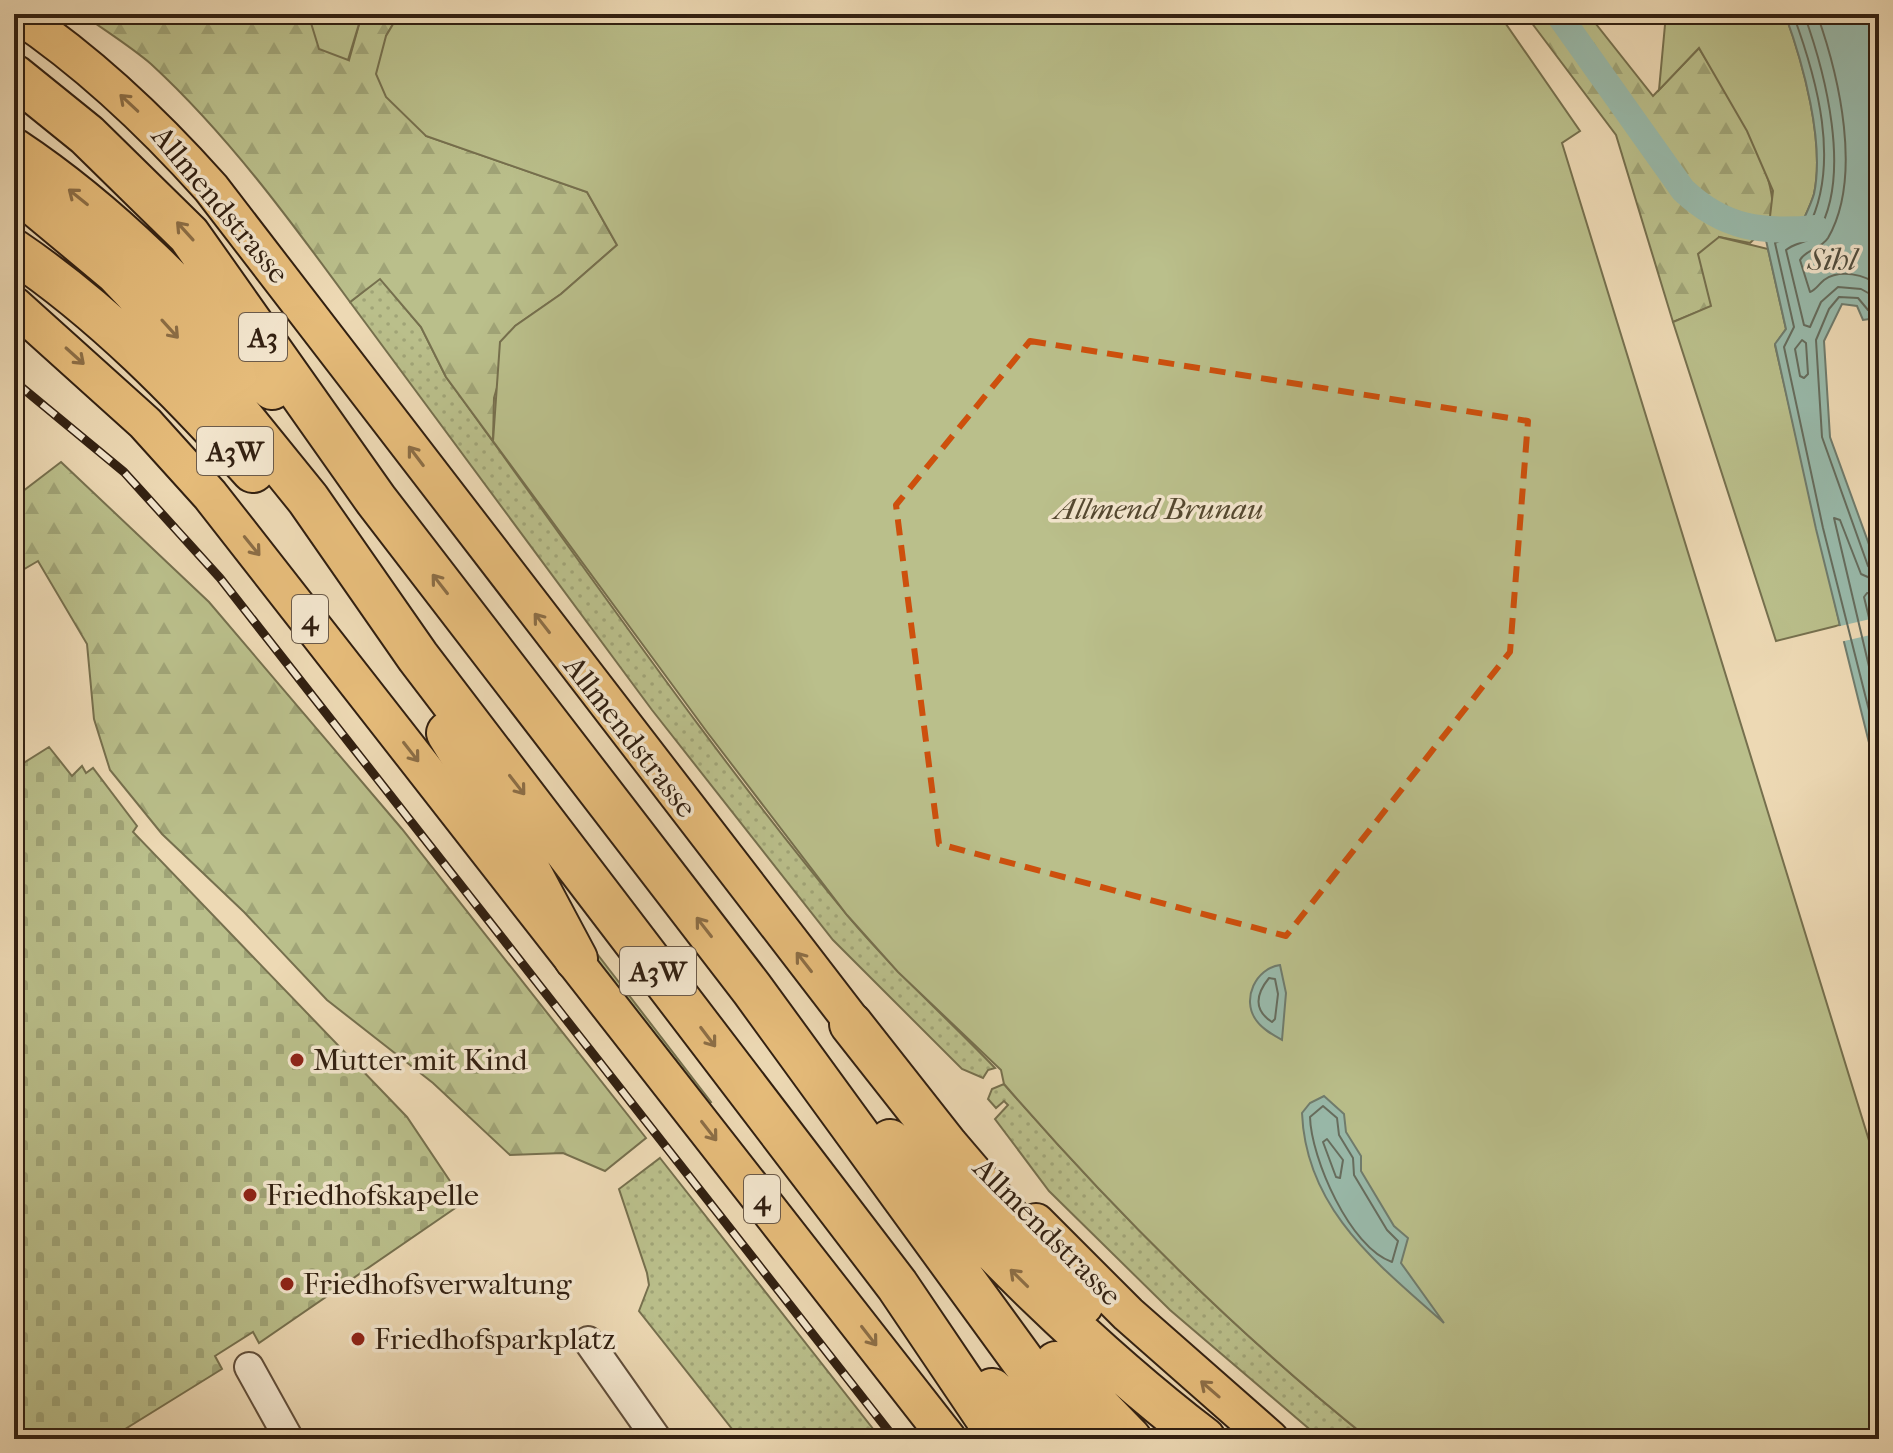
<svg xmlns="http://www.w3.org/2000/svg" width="1893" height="1453" font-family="'IM FELL French Canon',serif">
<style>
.grass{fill:url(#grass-dots);stroke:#76704e;stroke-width:2}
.forest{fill:url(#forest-firs);stroke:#76704e;stroke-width:2}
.cemetery{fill:url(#cemetery-stones);stroke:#76704e;stroke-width:2}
.green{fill:#babf8b;stroke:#76704e;stroke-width:2}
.water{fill:#99baab;stroke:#707c6d;stroke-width:2}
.pier{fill:#edd9b4}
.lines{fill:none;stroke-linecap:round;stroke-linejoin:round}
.shore{stroke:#666d5e;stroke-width:2}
.canal{stroke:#99baab;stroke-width:26}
.minor-casing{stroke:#614e3a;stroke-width:32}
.major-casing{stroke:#322011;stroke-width:40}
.highway-casing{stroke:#322011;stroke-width:46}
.minor{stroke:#f3e6ce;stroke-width:28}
.major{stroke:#e6bc7a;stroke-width:36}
.highway{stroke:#e6bc7a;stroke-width:42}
.rail-casing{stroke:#322011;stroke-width:9}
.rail{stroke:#f3e6ce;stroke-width:6;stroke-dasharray:18;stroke-linecap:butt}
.oneway{stroke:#8c6e46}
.marked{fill:none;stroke:#cd500d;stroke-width:6;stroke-dasharray:16 10;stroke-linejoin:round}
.poi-dot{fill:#8f2418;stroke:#f3e6ce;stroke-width:3}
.labels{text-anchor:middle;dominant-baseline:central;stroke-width:7;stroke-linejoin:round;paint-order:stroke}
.shield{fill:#f3e6ce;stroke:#6c5b4a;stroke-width:2}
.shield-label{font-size:28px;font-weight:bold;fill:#322011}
.street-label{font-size:30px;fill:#322011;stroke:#f3e6ce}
.park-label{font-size:30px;font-style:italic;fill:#544830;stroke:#f3e6ce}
.poi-label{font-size:30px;fill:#322011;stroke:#f3e6ce;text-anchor:start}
.water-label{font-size:32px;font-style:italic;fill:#514e3f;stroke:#f3e6ce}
</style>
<defs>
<pattern id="grass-dots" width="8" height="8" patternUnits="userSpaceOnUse" patternTransform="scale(2)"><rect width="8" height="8" fill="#babf8b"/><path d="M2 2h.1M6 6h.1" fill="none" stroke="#a0a477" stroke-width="1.8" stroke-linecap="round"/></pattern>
<pattern id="forest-firs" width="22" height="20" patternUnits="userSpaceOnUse" patternTransform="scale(2)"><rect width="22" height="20" fill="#babf8b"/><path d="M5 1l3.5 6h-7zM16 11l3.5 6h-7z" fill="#a0a477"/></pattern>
<pattern id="cemetery-stones" width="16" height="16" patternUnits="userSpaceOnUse" patternTransform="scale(2)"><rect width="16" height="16" fill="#babf8b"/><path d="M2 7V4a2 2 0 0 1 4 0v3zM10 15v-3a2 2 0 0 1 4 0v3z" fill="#a0a477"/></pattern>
</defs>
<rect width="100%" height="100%" fill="#edd9b4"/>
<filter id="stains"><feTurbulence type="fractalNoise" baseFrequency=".0025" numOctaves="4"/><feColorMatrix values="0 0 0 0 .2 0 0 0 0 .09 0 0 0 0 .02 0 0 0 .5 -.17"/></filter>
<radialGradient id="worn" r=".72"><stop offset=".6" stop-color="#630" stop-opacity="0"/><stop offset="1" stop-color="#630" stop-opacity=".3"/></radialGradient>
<path class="grass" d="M 380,278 L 421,327 L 446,377 C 578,557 705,744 848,916 C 893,970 946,1017 995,1068 L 988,1070 L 983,1078 L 962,1069 L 833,940 L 652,710 L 350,302 Z
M 578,929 L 711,1102 L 705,1107 L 596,967 Z
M 1004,1084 C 1116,1213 1235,1332 1369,1439 L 1321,1439 L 1170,1310 L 1049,1191 L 995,1119 L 1008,1105 L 1004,1101 L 996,1108 L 988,1099 L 992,1089 Z
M 660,1158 L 881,1439 L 740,1439 L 639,1311 L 649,1285 L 647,1273 L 619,1189 Z"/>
<path class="forest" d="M 82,14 L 313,14 L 311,23 L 349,60 L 362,14 L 399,14 L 386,36 L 426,136 L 587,192 L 617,245 L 561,294 L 515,326 L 494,398 L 493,441 L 446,377 L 421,327 L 380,279 L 350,302 C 290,220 227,134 151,64 C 130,46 104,30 82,14 Z
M 1525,14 L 1588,14 L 1653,96 L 1699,48 C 1720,84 1791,185 1768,226 C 1764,232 1755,238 1750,243 L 1719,237 L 1712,306 L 1673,322 L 1616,135 Z
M 61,462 L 209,602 L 402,829 L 646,1138 L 605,1171 L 563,1153 L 510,1155 L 433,1083 L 327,1000 L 244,912 L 162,834 L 110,770 L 94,719 L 87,644 L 38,561 L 14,575 L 14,498 Z"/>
<path class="cemetery" d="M 49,747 L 72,776 L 82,766 L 86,773 L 93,768 L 137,826 L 133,832 L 407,1117 L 464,1202 L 259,1343 L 253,1332 L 215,1356 L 222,1369 L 109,1439 L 14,1439 L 14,769 Z"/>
<path class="green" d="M 313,14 L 362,14 L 348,60 L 319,49 L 311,23 Z
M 399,14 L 1499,14 L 1580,131 L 1562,143 L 1879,1173 L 1879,1439 L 1369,1439 C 1235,1332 1116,1213 1004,1084 L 1001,1070 L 898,972 L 847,915 L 707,732 L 493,441 L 500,342 L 515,326 L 561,294 L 617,245 L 587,192 L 426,136 L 386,97 L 376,74 L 386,36 Z
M 1666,14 L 1785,14 C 1803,63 1825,142 1814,194 C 1811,204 1806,214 1802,223 L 1789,228 L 1769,225 L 1773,191 L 1747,131 L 1699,48 L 1659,90 Z
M 1719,237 L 1768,249 L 1786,329 L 1775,345 L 1840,625 L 1776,641 L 1673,322 L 1711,306 L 1698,254 Z"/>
<path class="water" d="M 1785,14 L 1872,14 L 1879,37 L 1879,305 L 1876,318 L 1863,320 L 1857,306 L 1842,304 L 1824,341 L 1830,437 L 1879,572 L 1879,783 L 1816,529 L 1775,344 L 1786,329 L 1765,236 L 1802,223 C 1806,214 1811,204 1814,194 C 1825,142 1803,63 1785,14 Z
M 1280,965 L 1286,993 L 1282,1040 C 1273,1035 1262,1029 1256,1020 C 1241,999 1256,968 1280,965 Z
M 1324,1096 L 1344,1114 L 1346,1132 L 1361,1156 L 1361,1171 L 1394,1226 L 1408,1238 L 1401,1263 L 1444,1323 C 1378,1264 1306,1210 1302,1113 L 1310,1103 Z"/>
<path class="pier" d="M 1879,617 L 1879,633 L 1840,642 L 1836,627 Z"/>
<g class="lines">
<path class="shore" d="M 1793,14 C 1817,79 1841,164 1808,228 L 1775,243 L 1794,327 L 1784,347 L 1823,528 L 1879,750
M 1804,14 C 1825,72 1852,175 1818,232 C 1811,243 1795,242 1786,250 L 1804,325 L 1810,327 L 1821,302 L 1838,287 L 1861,289 L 1879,299
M 1817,14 C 1839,76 1863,177 1828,238 C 1821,249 1805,250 1800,260 L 1810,292 C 1816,290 1818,285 1824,280 C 1840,269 1865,274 1879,286
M 1879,310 L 1868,310 L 1858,298 L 1839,297 L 1829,309 L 1816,340 L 1822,437 L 1868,566 L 1879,572
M 1802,340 L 1806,343 L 1808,374 L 1804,378 L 1800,376 L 1795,349 Z
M 1879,582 L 1861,574 L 1840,520 L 1834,518 L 1879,709
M 1879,594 L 1867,593 L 1864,597 L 1879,659
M 1269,978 L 1275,979 L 1278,994 L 1275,1019 L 1272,1022 C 1253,1010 1256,994 1269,978 Z
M 1323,1106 L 1337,1118 L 1339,1135 L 1353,1158 L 1354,1175 L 1387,1230 L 1398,1241 L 1392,1262 C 1350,1248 1311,1158 1310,1117 Z
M 1327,1139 L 1343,1160 L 1340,1178 L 1336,1177 L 1323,1142 Z"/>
<path class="canal" d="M 1558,14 L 1683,190 C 1724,229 1763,233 1816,228"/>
<g class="minor-casing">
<path id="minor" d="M 588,1341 L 657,1439
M 249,1367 L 289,1439"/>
</g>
<g class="major-casing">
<path id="major" d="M 17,14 C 90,63 152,122 211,188 L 870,1045
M 14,305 L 145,423 L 210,495 L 948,1439
M 1036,1222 L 1128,1314 L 1270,1439"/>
</g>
<g class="highway-casing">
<path id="highway" d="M 14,76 L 87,135 L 189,235 L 376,500 L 752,989 L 1025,1364 L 1087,1439
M 14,150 C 112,215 193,301 272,388
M 14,187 L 116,272 L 172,331 L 308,499 L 418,657 L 897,1285 L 1001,1439
M 14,251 C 104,312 180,390 253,471
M 448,733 L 505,826 L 576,959
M 851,1024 L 947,1146 L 1082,1304
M 890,1141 C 989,1249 1087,1349 1204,1439
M 1056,1363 L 1130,1439
M 992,1390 L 1036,1439"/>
</g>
<use href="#minor" class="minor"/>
<use href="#major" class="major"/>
<use href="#highway" class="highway"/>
<g class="rail-casing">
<path id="rail" d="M 14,381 L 124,472 L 220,578 L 895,1439"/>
</g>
<use href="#rail" class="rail"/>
</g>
<defs><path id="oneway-shaft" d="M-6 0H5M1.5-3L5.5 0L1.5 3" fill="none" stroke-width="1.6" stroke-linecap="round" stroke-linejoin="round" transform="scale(2)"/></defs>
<g class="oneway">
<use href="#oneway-shaft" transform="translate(129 103) rotate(-137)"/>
<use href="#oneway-shaft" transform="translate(78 197) rotate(-141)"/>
<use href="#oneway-shaft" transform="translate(185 231) rotate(-132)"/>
<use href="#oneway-shaft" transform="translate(170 329) rotate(48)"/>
<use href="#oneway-shaft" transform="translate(75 356) rotate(42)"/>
<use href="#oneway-shaft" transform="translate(416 456) rotate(-127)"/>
<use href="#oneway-shaft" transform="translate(252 546) rotate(51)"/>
<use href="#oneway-shaft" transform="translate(440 584) rotate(-128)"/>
<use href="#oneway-shaft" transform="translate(542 623) rotate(-128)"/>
<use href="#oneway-shaft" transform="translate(411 752) rotate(52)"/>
<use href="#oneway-shaft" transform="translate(517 785) rotate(52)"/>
<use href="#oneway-shaft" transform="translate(704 927) rotate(-128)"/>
<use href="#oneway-shaft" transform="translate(804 962) rotate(-128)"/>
<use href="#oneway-shaft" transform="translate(708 1037) rotate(53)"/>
<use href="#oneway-shaft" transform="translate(709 1131) rotate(52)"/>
<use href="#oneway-shaft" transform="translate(1019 1278) rotate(-135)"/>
<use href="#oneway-shaft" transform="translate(869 1336) rotate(52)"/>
<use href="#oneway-shaft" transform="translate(1210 1389) rotate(-139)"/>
</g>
<path class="marked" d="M 1030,341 L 1528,421 L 1510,652 L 1286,936 L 939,844 L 896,505 Z"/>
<g class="poi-dot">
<circle cx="297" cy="1060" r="8"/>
<circle cx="250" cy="1195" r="8"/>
<circle cx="287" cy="1284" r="8"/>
<circle cx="358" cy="1339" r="8"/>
</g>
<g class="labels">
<g class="shield">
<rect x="239" y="313" width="48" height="48" rx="6"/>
<rect x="197" y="427" width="76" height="48" rx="6"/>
<rect x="292" y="595" width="36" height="48" rx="6"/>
<rect x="620" y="947" width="76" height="48" rx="6"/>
<rect x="744" y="1175" width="36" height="48" rx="6"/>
</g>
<g class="shield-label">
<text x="263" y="337">A3</text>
<text x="235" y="451">A3W</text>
<text x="310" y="619">4</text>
<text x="658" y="971">A3W</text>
<text x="762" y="1199">4</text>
</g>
<g class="street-label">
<text transform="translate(220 205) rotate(50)">Allmendstrasse</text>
<text transform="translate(630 737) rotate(52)">Allmendstrasse</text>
<text transform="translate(1047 1232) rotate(45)">Allmendstrasse</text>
</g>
<g class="park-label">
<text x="1159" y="509">Allmend Brunau</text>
</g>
<g class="poi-label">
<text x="313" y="1060">Mutter mit Kind</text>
<text x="266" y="1195">Friedhofskapelle</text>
<text x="303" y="1284">Friedhofsverwaltung</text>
<text x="374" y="1339">Friedhofsparkplatz</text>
</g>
<g class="water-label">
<text x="1832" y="259">Sihl</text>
</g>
</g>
<rect width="1893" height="1453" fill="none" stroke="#edd9b4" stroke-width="48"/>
<rect x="16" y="16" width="1861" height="1421" fill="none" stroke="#322011" stroke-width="4"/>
<rect x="24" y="24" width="1845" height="1405" fill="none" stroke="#322011" stroke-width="2"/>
<rect width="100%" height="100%" filter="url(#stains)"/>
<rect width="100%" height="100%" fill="url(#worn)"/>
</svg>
